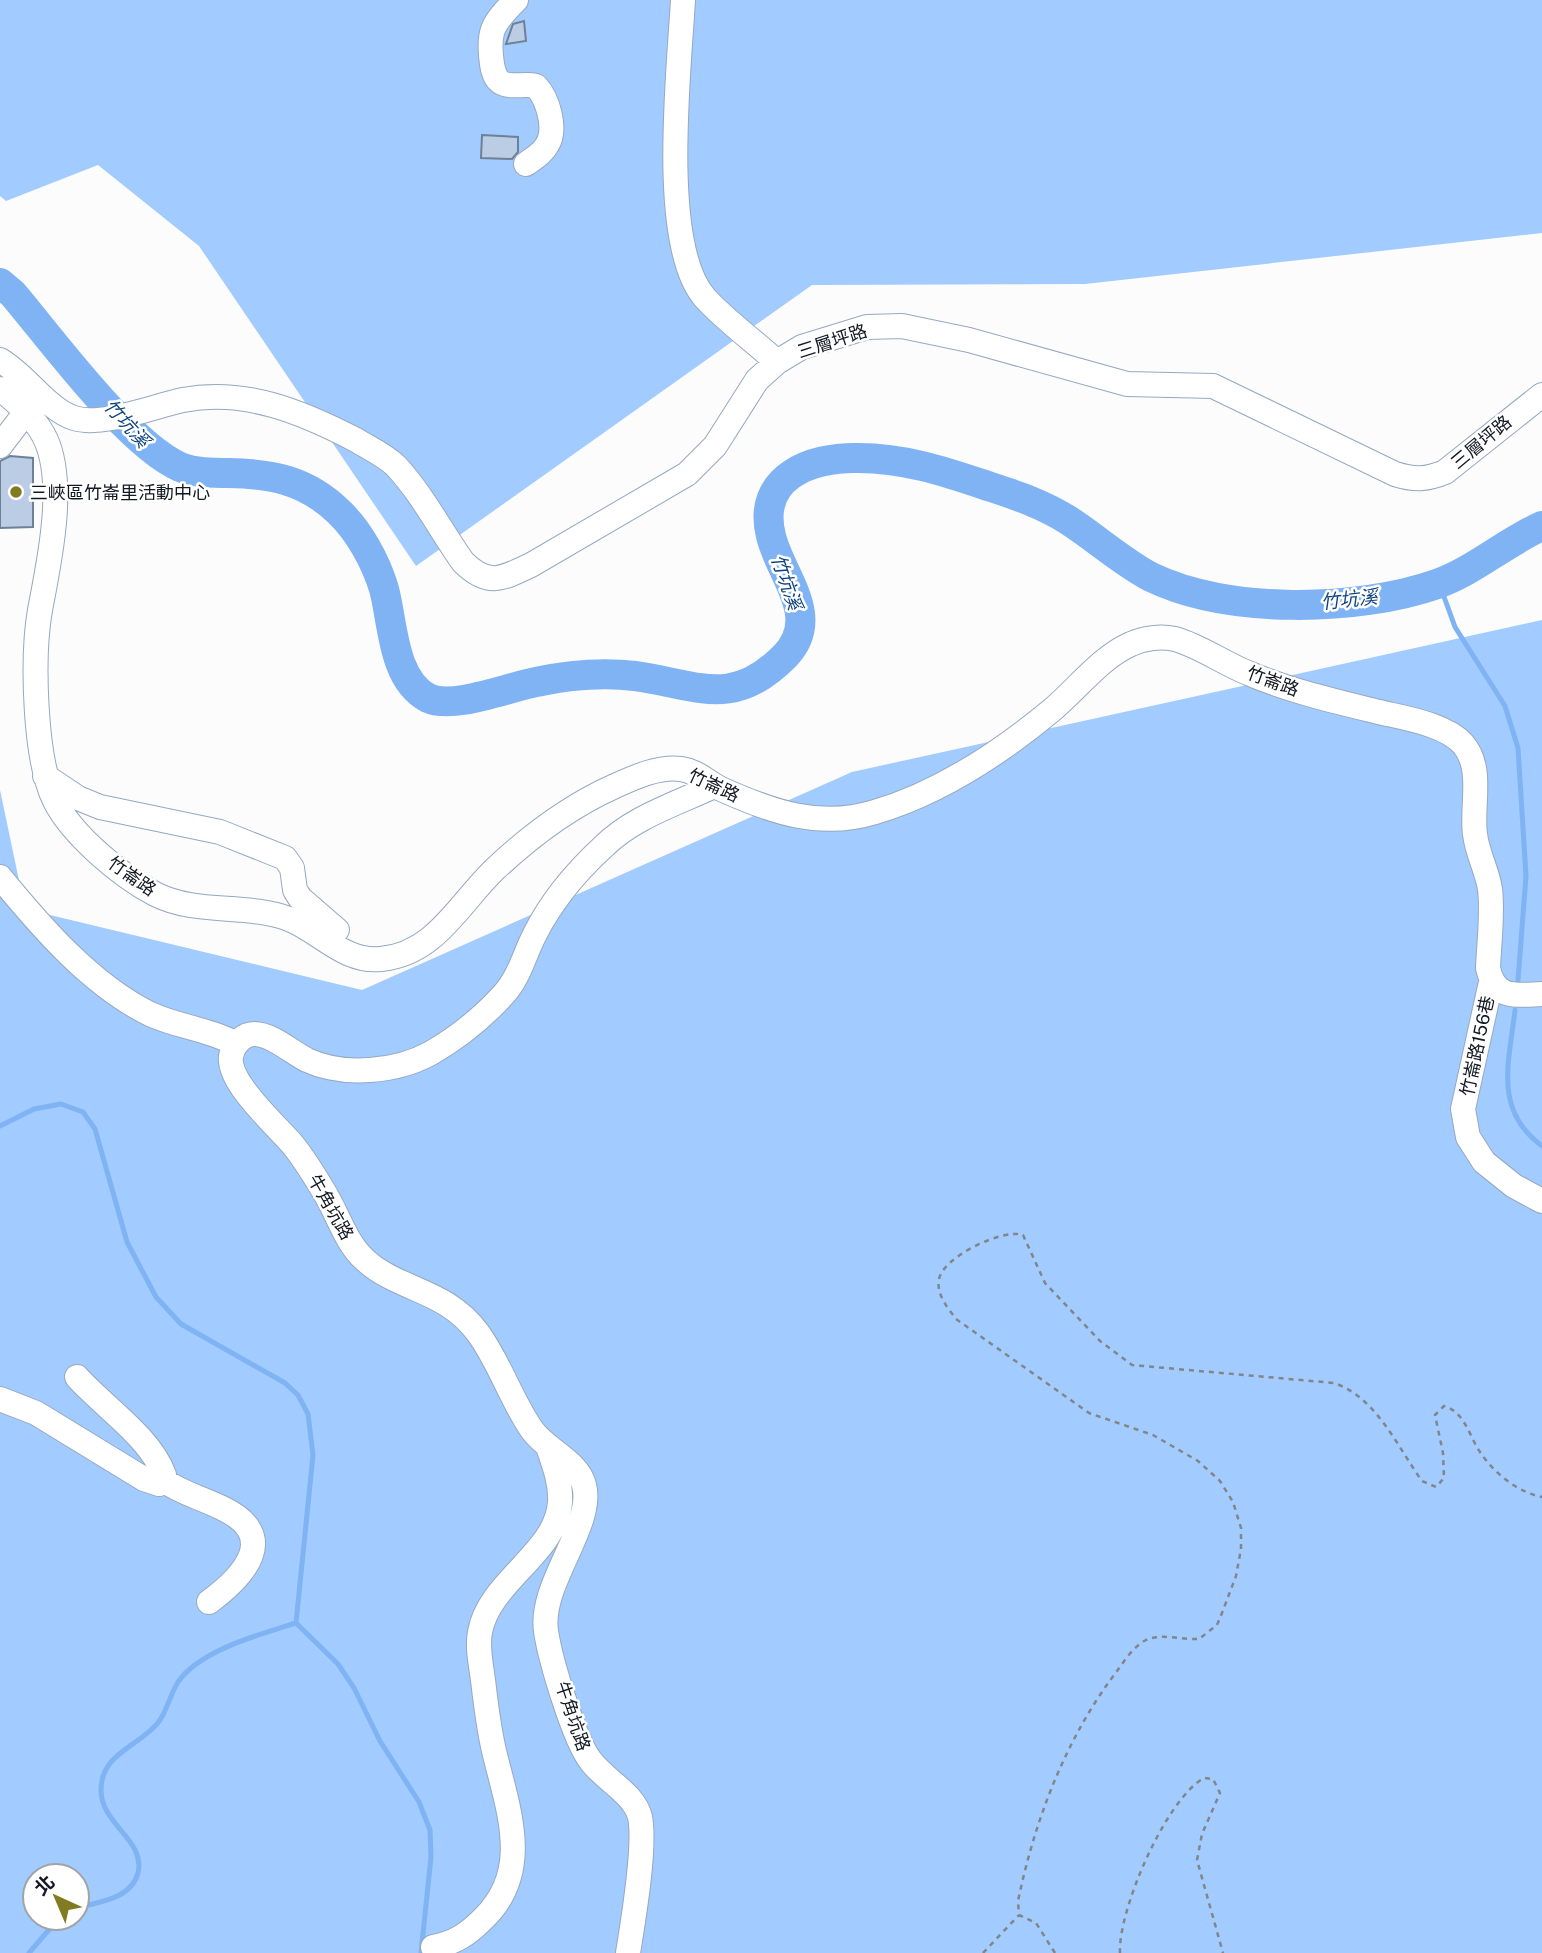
<svg xmlns="http://www.w3.org/2000/svg" width="1542" height="1953" font-family="'Public Sans','Noto Sans TC',sans-serif">
<style>
.green{fill:#a2cbff;fill-rule:evenodd}
.lines{fill:none;stroke-linecap:round;stroke-linejoin:round}
.stream{stroke:#7fb3f4;stroke-width:5}
.river{stroke:#7fb3f4;stroke-width:30}
.building{fill:#bacde5;stroke:#6e8096;stroke-width:2}
.minor-casing{stroke:#96a8c0;stroke-width:26}
.path{stroke:#82858a;stroke-width:2.5;stroke-dasharray:5 5;stroke-linecap:butt}
.minor{stroke:#fff;stroke-width:24}
.poi-dot{fill:#827b21;stroke:#fff;stroke-width:2.5}
.labels{text-anchor:middle;dominant-baseline:central;stroke-width:5;stroke-linejoin:round;paint-order:stroke}
.street-label{font-size:18px;fill:#121922;stroke:#fff}
.poi-label{font-size:18px;fill:#121922;stroke:#fff;text-anchor:start}
.water-label{font-size:19px;font-style:italic;fill:#0e427c;stroke:#fff}
</style>
<rect width="100%" height="100%" fill="#fcfcfc"/>
<path class="green" d="M 0,0 L 1542,0 L 1542,233 L 1085,284 L 812,285 L 416,566 L 199,246 L 98,165 L 6,201 L 0,196 Z
M 1542,620 L 1542,1953 L 0,1953 L 0,790 L 25,909 L 362,990 L 852,772 ZM 35,1876 L 77,1876 L 77,1918 L 35,1918 Z"/>
<g class="lines">
<path class="stream" d="M 1439,583 L 1455,627 L 1505,706 L 1518,748 L 1526,876 L 1518,980
M 1515,1010 C 1509,1063 1493,1110 1542,1146
M 0,1126 L 34,1109 L 61,1104 L 83,1112 L 95,1129 L 127,1242 L 156,1297 L 181,1324 L 285,1383 L 298,1395 L 308,1414 L 313,1455 L 296,1623 L 338,1664 L 354,1688 L 380,1741 L 419,1802 L 430,1830 L 431,1857 L 421,1953
M 77,1908 C 99,1902 131,1899 138,1873 C 146,1840 101,1825 101,1790 C 101,1756 133,1748 153,1728 C 166,1717 169,1696 178,1682 C 200,1650 261,1634 296,1623
M 29,1953 L 59,1918"/>
<path class="river" d="M 0,283 L 13,294 C 52,340 128,444 180,467 C 194,473 213,473 229,473 C 272,474 306,480 339,512 C 359,531 376,562 384,589 C 393,622 392,679 428,698 C 453,710 509,687 536,682 C 569,675 601,672 635,676 C 696,684 732,710 785,656 C 823,617 780,575 771,536 C 756,477 811,457 858,458 C 904,458 943,471 985,485 C 1015,495 1041,503 1068,520 C 1096,538 1121,561 1151,577 C 1227,614 1357,612 1437,584 C 1474,571 1506,542 1542,526"/>
</g>
<path class="building" d="M 524,21 L 526,41 L 506,44 L 513,24 Z
M 482,135 L 518,137 L 518,152 L 512,159 L 481,158 Z
M 10,456 L 33,458 L 33,527 L 0,528 L 0,461 Z"/>
<g class="lines">
<g class="minor-casing">
<path id="minor" d="M 516,0 C 493,23 487,31 492,64 C 493,71 496,80 502,83 C 511,88 525,83 536,86 C 548,99 557,129 547,145 C 543,153 534,158 526,164
M 683,0 C 679,70 659,246 705,298 C 726,321 754,341 777,362
M 0,360 C 27,376 47,409 74,418 C 102,427 154,406 183,400 C 245,388 302,412 356,440 C 369,448 385,455 396,466 C 422,494 441,531 463,562 C 488,587 502,579 531,565 L 687,474 L 715,446 L 757,380 L 777,362 L 802,347 L 867,327 L 902,326 L 969,340 L 1127,384 L 1213,386 L 1395,474 C 1414,480 1426,480 1445,472 L 1542,395
M 0,389 C 17,402 37,420 46,440 C 66,485 49,563 40,610 C 32,656 34,759 55,801 C 72,835 121,876 155,894 C 196,915 246,903 289,919 C 320,931 344,963 381,959 C 435,954 458,905 494,870 C 530,836 570,806 615,786 C 635,777 659,766 681,769 C 697,771 707,782 721,789 C 772,812 820,829 875,812 C 940,793 1000,753 1052,710 C 1077,689 1101,657 1131,644 C 1144,638 1161,636 1175,639 C 1200,646 1223,663 1248,673 C 1290,691 1334,701 1379,712 C 1404,718 1445,724 1463,744 C 1484,768 1471,806 1475,834 C 1477,853 1487,870 1490,889 C 1493,915 1489,942 1488,968 C 1495,1000 1515,995 1542,994
M 0,446 L 26,412
M 45,776 L 78,798 L 100,807 L 220,832 L 285,858 L 292,868 L 295,890 L 300,898 L 337,930
M 0,877 C 41,927 91,985 150,1014 C 178,1027 209,1029 236,1044
M 1491,982 L 1463,1109 L 1468,1137 L 1484,1162 L 1514,1186 L 1542,1201
M 0,1399 L 36,1413 L 144,1479 L 159,1484 L 164,1475 C 151,1438 104,1407 77,1377
M 163,1480 C 181,1493 202,1498 222,1508 C 281,1536 244,1576 209,1602
M 433,1947 C 455,1943 468,1934 483,1919 C 531,1873 510,1815 496,1759 C 489,1733 486,1706 483,1680 C 481,1665 477,1647 480,1632 C 489,1581 557,1553 560,1502 C 561,1484 555,1467 549,1450
M 628,1953 C 633,1922 646,1846 640,1817 C 634,1793 604,1780 590,1760 C 574,1739 550,1659 546,1631 C 539,1584 595,1525 584,1485 C 578,1461 546,1450 532,1430 C 511,1400 500,1363 478,1333 C 446,1289 399,1291 365,1260 C 346,1243 339,1217 326,1195 C 316,1178 305,1160 293,1145 C 276,1125 227,1082 231,1056 C 233,1045 243,1034 254,1034 C 272,1034 291,1052 307,1060 C 343,1077 397,1072 431,1053 C 457,1038 484,1016 504,994 C 520,976 524,955 535,934 C 551,902 577,871 603,847 C 633,817 676,804 714,786"/>
</g>
<path class="path" d="M 983,1953 L 1019,1915
M 1055,1953 L 1036,1923 L 1019,1915 L 1018,1901 C 1035,1819 1066,1738 1117,1671 C 1125,1660 1134,1646 1146,1640 C 1161,1633 1183,1640 1199,1639 L 1217,1625 L 1222,1613 L 1236,1576 L 1241,1549 L 1241,1528 L 1233,1502 L 1220,1481 L 1198,1461 L 1153,1435 L 1089,1413 L 956,1319 C 947,1307 936,1294 939,1279 C 943,1257 1003,1228 1023,1235 L 1045,1283 L 1100,1341 L 1132,1365 L 1334,1383 C 1376,1397 1397,1446 1422,1481 L 1436,1487 L 1444,1478 L 1443,1453 L 1435,1415 L 1444,1406 C 1465,1412 1469,1436 1480,1452 C 1494,1473 1517,1492 1542,1497
M 1120,1953 C 1118,1910 1166,1799 1204,1778 L 1213,1779 L 1220,1793 L 1202,1834 L 1197,1860 L 1223,1953"/>
<use href="#minor" class="minor"/>
</g>
<circle class="poi-dot" cx="16" cy="492" r="7"/>
<g class="labels">
<g class="street-label">
<text transform="translate(832 341) rotate(-18)">三層坪路</text>
<text transform="translate(1481 442) rotate(-40)">三層坪路</text>
<text transform="translate(1273 681) rotate(20)">竹崙路</text>
<text transform="translate(714 785) rotate(25)">竹崙路</text>
<text transform="translate(132 876) rotate(35)">竹崙路</text>
<text transform="translate(1477 1046) rotate(-78)">竹崙路156巷</text>
<text transform="translate(331 1207) rotate(60)">牛角坑路</text>
<text transform="translate(573 1716) rotate(71)">牛角坑路</text>
</g>
<g class="poi-label">
<text x="30" y="492">三峽區竹崙里活動中心</text>
</g>
<g class="water-label">
<text transform="translate(127 423) rotate(48)">竹坑溪</text>
<text transform="translate(787 582) rotate(71)">竹坑溪</text>
<text transform="translate(1349 599) rotate(-6)">竹坑溪</text>
</g>
</g>
<g transform="translate(56 1897) rotate(316)"><circle r="33" fill="#ffffff" stroke="#a0a3a7" stroke-width="2"/>
<path d="M0-5L12 26L0 18L-12 26Z" fill="#827b21"/>
<text y="-10" font-size="19" font-weight="bold" text-anchor="middle" fill="#121922">北</text>
</g>
</svg>
